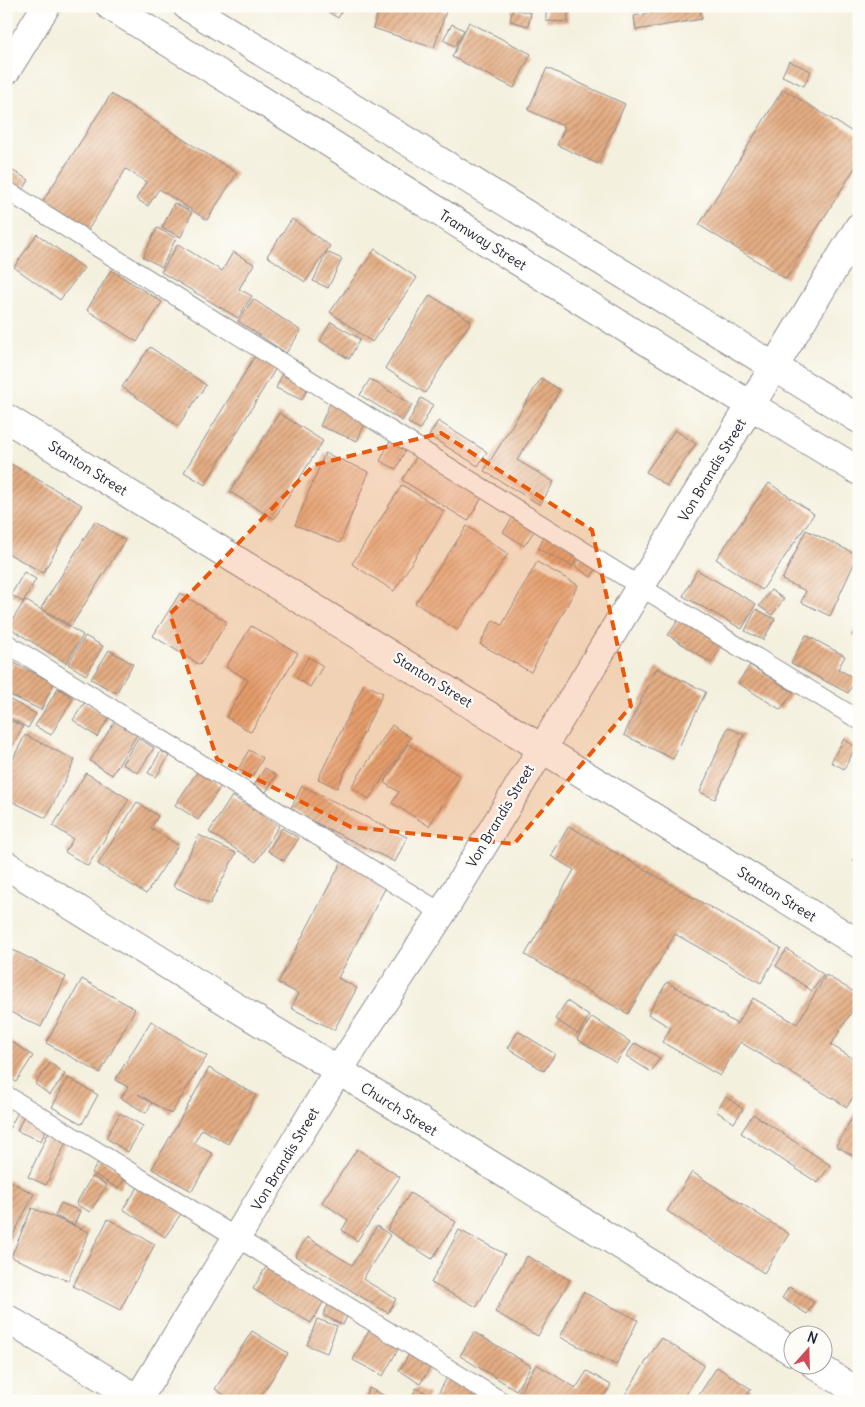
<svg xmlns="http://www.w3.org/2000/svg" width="865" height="1407" font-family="Delius,sans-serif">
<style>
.building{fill:url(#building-hatch)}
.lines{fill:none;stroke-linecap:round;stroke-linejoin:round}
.service-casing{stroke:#8b898c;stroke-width:20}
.minor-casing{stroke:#8b898c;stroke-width:30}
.service{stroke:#fff;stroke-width:18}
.minor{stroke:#fff;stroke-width:28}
.marked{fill:#e8590c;fill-opacity:0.2;stroke:#e8590c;stroke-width:4;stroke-dasharray:10 6;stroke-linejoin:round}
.labels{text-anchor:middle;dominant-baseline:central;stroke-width:4.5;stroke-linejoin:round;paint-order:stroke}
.street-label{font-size:14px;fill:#22223b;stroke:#fdfcf7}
</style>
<defs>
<pattern id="building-hatch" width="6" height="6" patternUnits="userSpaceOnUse" patternTransform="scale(1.25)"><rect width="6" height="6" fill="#e4ad83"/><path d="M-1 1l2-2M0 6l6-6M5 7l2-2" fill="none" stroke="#b88c6c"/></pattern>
</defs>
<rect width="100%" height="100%" fill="#fdfcf7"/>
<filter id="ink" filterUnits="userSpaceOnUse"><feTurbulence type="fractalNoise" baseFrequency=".02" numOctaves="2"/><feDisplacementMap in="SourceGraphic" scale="10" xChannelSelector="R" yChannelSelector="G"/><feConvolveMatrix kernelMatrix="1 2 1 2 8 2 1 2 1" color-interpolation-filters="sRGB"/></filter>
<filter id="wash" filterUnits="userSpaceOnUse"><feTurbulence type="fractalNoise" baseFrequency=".0096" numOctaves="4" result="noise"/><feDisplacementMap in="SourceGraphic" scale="20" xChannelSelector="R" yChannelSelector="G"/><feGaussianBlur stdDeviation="1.12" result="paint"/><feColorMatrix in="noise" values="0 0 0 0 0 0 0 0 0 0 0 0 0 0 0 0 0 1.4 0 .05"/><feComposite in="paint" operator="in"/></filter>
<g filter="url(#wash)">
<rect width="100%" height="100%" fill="#f4f0de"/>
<g id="blocks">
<path class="building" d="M 318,6 L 345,6 L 338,18 Z
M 380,6 L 432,6 L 446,11 L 434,48 L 373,28 Z
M 631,6 L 661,6 L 661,7 L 632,12 Z
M 690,6 L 699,6 L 702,19 L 636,30 L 634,16 Z
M 546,7 L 568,8 L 568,22 L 546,21 Z
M 513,9 L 531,13 L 528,26 L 510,21 Z
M 469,22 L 531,54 L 514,88 L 452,57 Z
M 452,24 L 464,30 L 455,46 L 443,40 Z
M 789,61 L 811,71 L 804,86 L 782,76 Z
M 547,68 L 625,104 L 598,164 L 557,145 L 565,127 L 528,110 Z
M 783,89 L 859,136 L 859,161 L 786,279 L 699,225 Z
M 111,94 L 237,173 L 207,220 L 159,189 L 148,206 L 136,199 L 146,182 L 126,169 L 86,233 L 41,204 Z
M 6,167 L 29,180 L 23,190 L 6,181 Z
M 174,203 L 192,212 L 181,237 L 162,228 Z
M 292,219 L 330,246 L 305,282 L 267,256 Z
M 157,228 L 176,238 L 162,267 L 143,257 Z
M 37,234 L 84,268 L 60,300 L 14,267 Z
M 178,244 L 222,271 L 233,252 L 254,264 L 239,289 L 252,296 L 238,318 L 161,272 Z
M 375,249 L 417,278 L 372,342 L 330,312 Z
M 327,252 L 342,259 L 328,288 L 313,281 Z
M 111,270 L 162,302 L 137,342 L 87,310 Z
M 430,295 L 471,321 L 425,393 L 385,368 Z
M 253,299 L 301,331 L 286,353 L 238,321 Z
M 331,322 L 360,339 L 349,359 L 320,341 Z
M 150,347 L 206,385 L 178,426 L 122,387 Z
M 255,356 L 276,368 L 205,485 L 184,472 Z
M 282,375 L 308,387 L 302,400 L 276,388 Z
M 541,378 L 560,390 L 517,460 L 554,482 L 540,505 L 484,471 Z
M 370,379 L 412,405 L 402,421 L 360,395 Z
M 421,398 L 433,405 L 420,429 L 408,423 Z
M 330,403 L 367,419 L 357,441 L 320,426 Z
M 279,413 L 323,441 L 274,519 L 230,492 Z
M 438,421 L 487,452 L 478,466 L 429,436 Z
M 675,430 L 696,444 L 667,486 L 646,472 Z
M 391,439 L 407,447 L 396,469 L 380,461 Z
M 325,453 L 369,472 L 340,543 L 295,525 Z
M 417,456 L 483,496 L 468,521 L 402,480 Z
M 6,461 L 82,505 L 43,573 L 6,552 Z
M 769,483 L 814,514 L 762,590 L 716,559 Z
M 402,485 L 444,511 L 394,591 L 352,564 Z
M 516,513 L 537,527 L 524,546 L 503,532 Z
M 95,521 L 125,540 L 71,626 L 41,608 Z
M 467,526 L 508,554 L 457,630 L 415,603 Z
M 806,530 L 858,555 L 830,616 L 801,602 L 806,591 L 782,580 Z
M 546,534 L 581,551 L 573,566 L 538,549 Z
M 583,555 L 599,565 L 591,577 L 575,566 Z
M 537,562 L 578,585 L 531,672 L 480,644 L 493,620 L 502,625 Z
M 697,570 L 756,604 L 742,629 L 683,596 Z
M 24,572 L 36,579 L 23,602 L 11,595 Z
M 771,590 L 784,599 L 772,615 L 759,606 Z
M 180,593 L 227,622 L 200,665 L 153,636 Z
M 25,600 L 83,635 L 66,663 L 8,627 Z
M 756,609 L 775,619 L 763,640 L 745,631 Z
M 682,615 L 724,643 L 711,663 L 668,635 Z
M 859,624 L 859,639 L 852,635 Z
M 251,626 L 298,653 L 251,732 L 226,717 L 248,680 L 226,667 Z
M 806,635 L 845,656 L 838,669 L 856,679 L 848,693 L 791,663 Z
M 85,636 L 103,646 L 86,675 L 68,664 Z
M 109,650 L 133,664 L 116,693 L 91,679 Z
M 309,657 L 323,666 L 310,687 L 296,678 Z
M 6,659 L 13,662 L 6,676 Z
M 14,663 L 54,683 L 41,710 L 6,693 L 6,679 Z
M 750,665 L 793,692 L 781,710 L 738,683 Z
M 657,668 L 706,692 L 673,759 L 624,735 Z
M 364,684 L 383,693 L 337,788 L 318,779 Z
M 58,688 L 73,698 L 51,735 L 35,726 Z
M 7,698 L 36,714 L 28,728 L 6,716 Z
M 85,702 L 109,718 L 97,737 L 73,720 Z
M 6,718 L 23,727 L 6,757 Z
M 115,721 L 137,735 L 112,775 L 90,761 Z
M 392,725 L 411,738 L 369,799 L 351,787 Z
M 728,727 L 744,735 L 715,799 L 700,792 Z
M 25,735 L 75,760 L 46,818 L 9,800 L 6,805 L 6,772 Z
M 138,738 L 154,748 L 138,773 L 122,764 Z
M 844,739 L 856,747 L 844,769 L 831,762 Z
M 408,744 L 460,776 L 429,826 L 392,803 L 399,792 L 384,783 Z
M 249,750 L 263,758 L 252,777 L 238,769 Z
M 161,751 L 169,756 L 156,777 L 148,773 Z
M 265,768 L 276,775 L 266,792 L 254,785 Z
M 198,771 L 221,786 L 198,820 L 175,805 Z
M 86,773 L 129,799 L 88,866 L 65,852 L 73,839 L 53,826 Z
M 302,786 L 407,837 L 395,862 L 290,810 Z
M 232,796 L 279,826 L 256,862 L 209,832 Z
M 137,802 L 158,816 L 151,828 L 178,845 L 146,894 L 98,864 Z
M 569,826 L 781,948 L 761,983 L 675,934 L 628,1014 L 525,955 L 574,870 L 551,856 Z
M 282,828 L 299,838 L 284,861 L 268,851 Z
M 199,835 L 236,853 L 210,904 L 173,886 Z
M 859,851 L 859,864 L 853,860 Z
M 343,859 L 388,883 L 338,978 L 357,988 L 334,1030 L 291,1008 L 299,994 L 278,983 Z
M 787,949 L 824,975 L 812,991 L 776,966 Z
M 13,950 L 66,977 L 41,1027 L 6,1010 L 6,997 L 9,991 L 6,990 L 6,964 Z
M 826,975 L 859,995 L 859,1000 L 831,1045 L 859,1062 L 859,1087 L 847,1107 L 740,1042 L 720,1076 L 662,1042 L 671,1028 L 648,1014 L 667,982 L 737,1024 L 753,998 L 797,1024 Z
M 82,979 L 135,1009 L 100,1073 L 46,1043 Z
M 567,1001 L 589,1016 L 578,1034 L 555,1019 Z
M 592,1017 L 630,1042 L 616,1063 L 577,1039 Z
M 151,1021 L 207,1056 L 171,1114 L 138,1094 L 152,1103 L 146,1113 L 121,1098 L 128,1087 L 115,1080 Z
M 518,1031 L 555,1054 L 544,1071 L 508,1048 Z
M 9,1040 L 33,1056 L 16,1082 L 6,1075 L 6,1044 Z
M 635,1043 L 660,1058 L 651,1072 L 626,1056 Z
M 50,1063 L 65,1074 L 50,1095 L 35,1084 Z
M 209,1068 L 256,1095 L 228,1144 L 202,1129 L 194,1143 L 213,1154 L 192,1191 L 152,1169 Z
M 68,1078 L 98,1095 L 82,1124 L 52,1107 Z
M 726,1097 L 743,1109 L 734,1123 L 716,1111 Z
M 6,1106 L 18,1112 L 6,1135 Z
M 859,1106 L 859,1159 L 836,1146 Z
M 25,1113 L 48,1124 L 41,1141 L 17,1131 Z
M 120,1113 L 143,1126 L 128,1152 L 106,1138 Z
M 753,1114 L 830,1165 L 818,1183 L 741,1133 Z
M 49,1131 L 67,1140 L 46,1185 L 28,1177 Z
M 357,1149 L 400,1177 L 357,1241 L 342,1230 L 348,1220 L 322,1202 Z
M 100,1159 L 127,1174 L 119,1189 L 92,1173 Z
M 692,1172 L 789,1234 L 764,1273 L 667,1211 Z
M 92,1176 L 107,1185 L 90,1212 L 76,1204 Z
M 6,1179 L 34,1194 L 8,1245 L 6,1244 Z
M 141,1183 L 183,1211 L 165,1237 L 123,1209 Z
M 410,1193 L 456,1222 L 432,1259 L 387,1230 Z
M 61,1203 L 80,1211 L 74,1225 L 55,1216 Z
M 32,1208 L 89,1232 L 68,1281 L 11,1257 Z
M 108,1219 L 155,1244 L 120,1310 L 73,1286 Z
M 377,1226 L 390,1235 L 363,1279 L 396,1299 L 388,1313 L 295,1256 L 307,1237 L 352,1265 Z
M 459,1230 L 505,1254 L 477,1307 L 431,1283 Z
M 527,1256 L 570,1280 L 538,1336 L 495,1312 Z
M 269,1262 L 327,1296 L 311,1323 L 253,1289 Z
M 789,1287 L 814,1302 L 807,1314 L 782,1298 Z
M 583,1292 L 638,1320 L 616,1365 L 560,1337 Z
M 329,1303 L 349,1312 L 343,1325 L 323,1315 Z
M 317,1319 L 337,1326 L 327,1353 L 307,1345 Z
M 371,1327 L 401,1344 L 383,1376 L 353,1360 Z
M 252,1331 L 288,1353 L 258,1401 L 234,1401 L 215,1389 Z
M 474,1332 L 531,1366 L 516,1390 L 460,1356 Z
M 661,1338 L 704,1365 L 681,1401 L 621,1401 Z
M 412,1350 L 433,1363 L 420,1384 L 399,1370 Z
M 536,1364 L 576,1388 L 587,1371 L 611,1385 L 602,1399 L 605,1401 L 531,1401 L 519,1394 Z
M 717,1367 L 751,1389 L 743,1401 L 695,1401 Z
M 448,1376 L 476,1391 L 470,1401 L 434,1401 Z
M 369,1388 L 395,1401 L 363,1401 Z
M 416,1388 L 429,1394 L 426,1401 L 410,1401 Z"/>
</g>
</g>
<g filter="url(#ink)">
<use href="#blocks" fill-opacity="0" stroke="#8b898c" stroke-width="1"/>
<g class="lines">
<g class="service-casing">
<path id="service" d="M 6,190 L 641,587 L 859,720
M 6,643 L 442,913
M 6,1095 L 501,1401"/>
</g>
<g class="minor-casing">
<path id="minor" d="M 110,6 C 360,160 607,320 859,471
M 187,6 L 859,419
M 6,71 L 46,6
M 6,418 L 859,944
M 6,865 L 792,1351
M 6,1318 L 141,1401
M 814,1364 L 859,1393
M 137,1401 L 338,1071 L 442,913 L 859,227"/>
</g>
<use href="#service" class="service"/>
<use href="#minor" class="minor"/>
</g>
</g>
<path class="marked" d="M 441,433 L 592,530 L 631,706 L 514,844 L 351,827 L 217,759 L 170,614 L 314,465 Z"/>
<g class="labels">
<g class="street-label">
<text transform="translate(483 240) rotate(32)">Tramway Street</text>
<text transform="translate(88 468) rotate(32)">Stanton Street</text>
<text transform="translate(712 470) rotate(-59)">Von Brandis Street</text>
<text transform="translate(433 680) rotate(32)">Stanton Street</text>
<text transform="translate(500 816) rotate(-59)">Von Brandis Street</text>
<text transform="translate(777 894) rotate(32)">Stanton Street</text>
<text transform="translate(399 1109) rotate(32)">Church Street</text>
<text transform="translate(285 1159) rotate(-59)">Von Brandis Street</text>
</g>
</g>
<rect width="865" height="1407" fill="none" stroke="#fdfcf7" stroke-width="25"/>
<g transform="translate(808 1350) rotate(20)"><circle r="24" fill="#fdfcf7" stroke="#a5a5ac"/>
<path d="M0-4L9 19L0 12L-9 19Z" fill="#d1495b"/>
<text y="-8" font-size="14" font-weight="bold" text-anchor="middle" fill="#22223b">N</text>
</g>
</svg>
